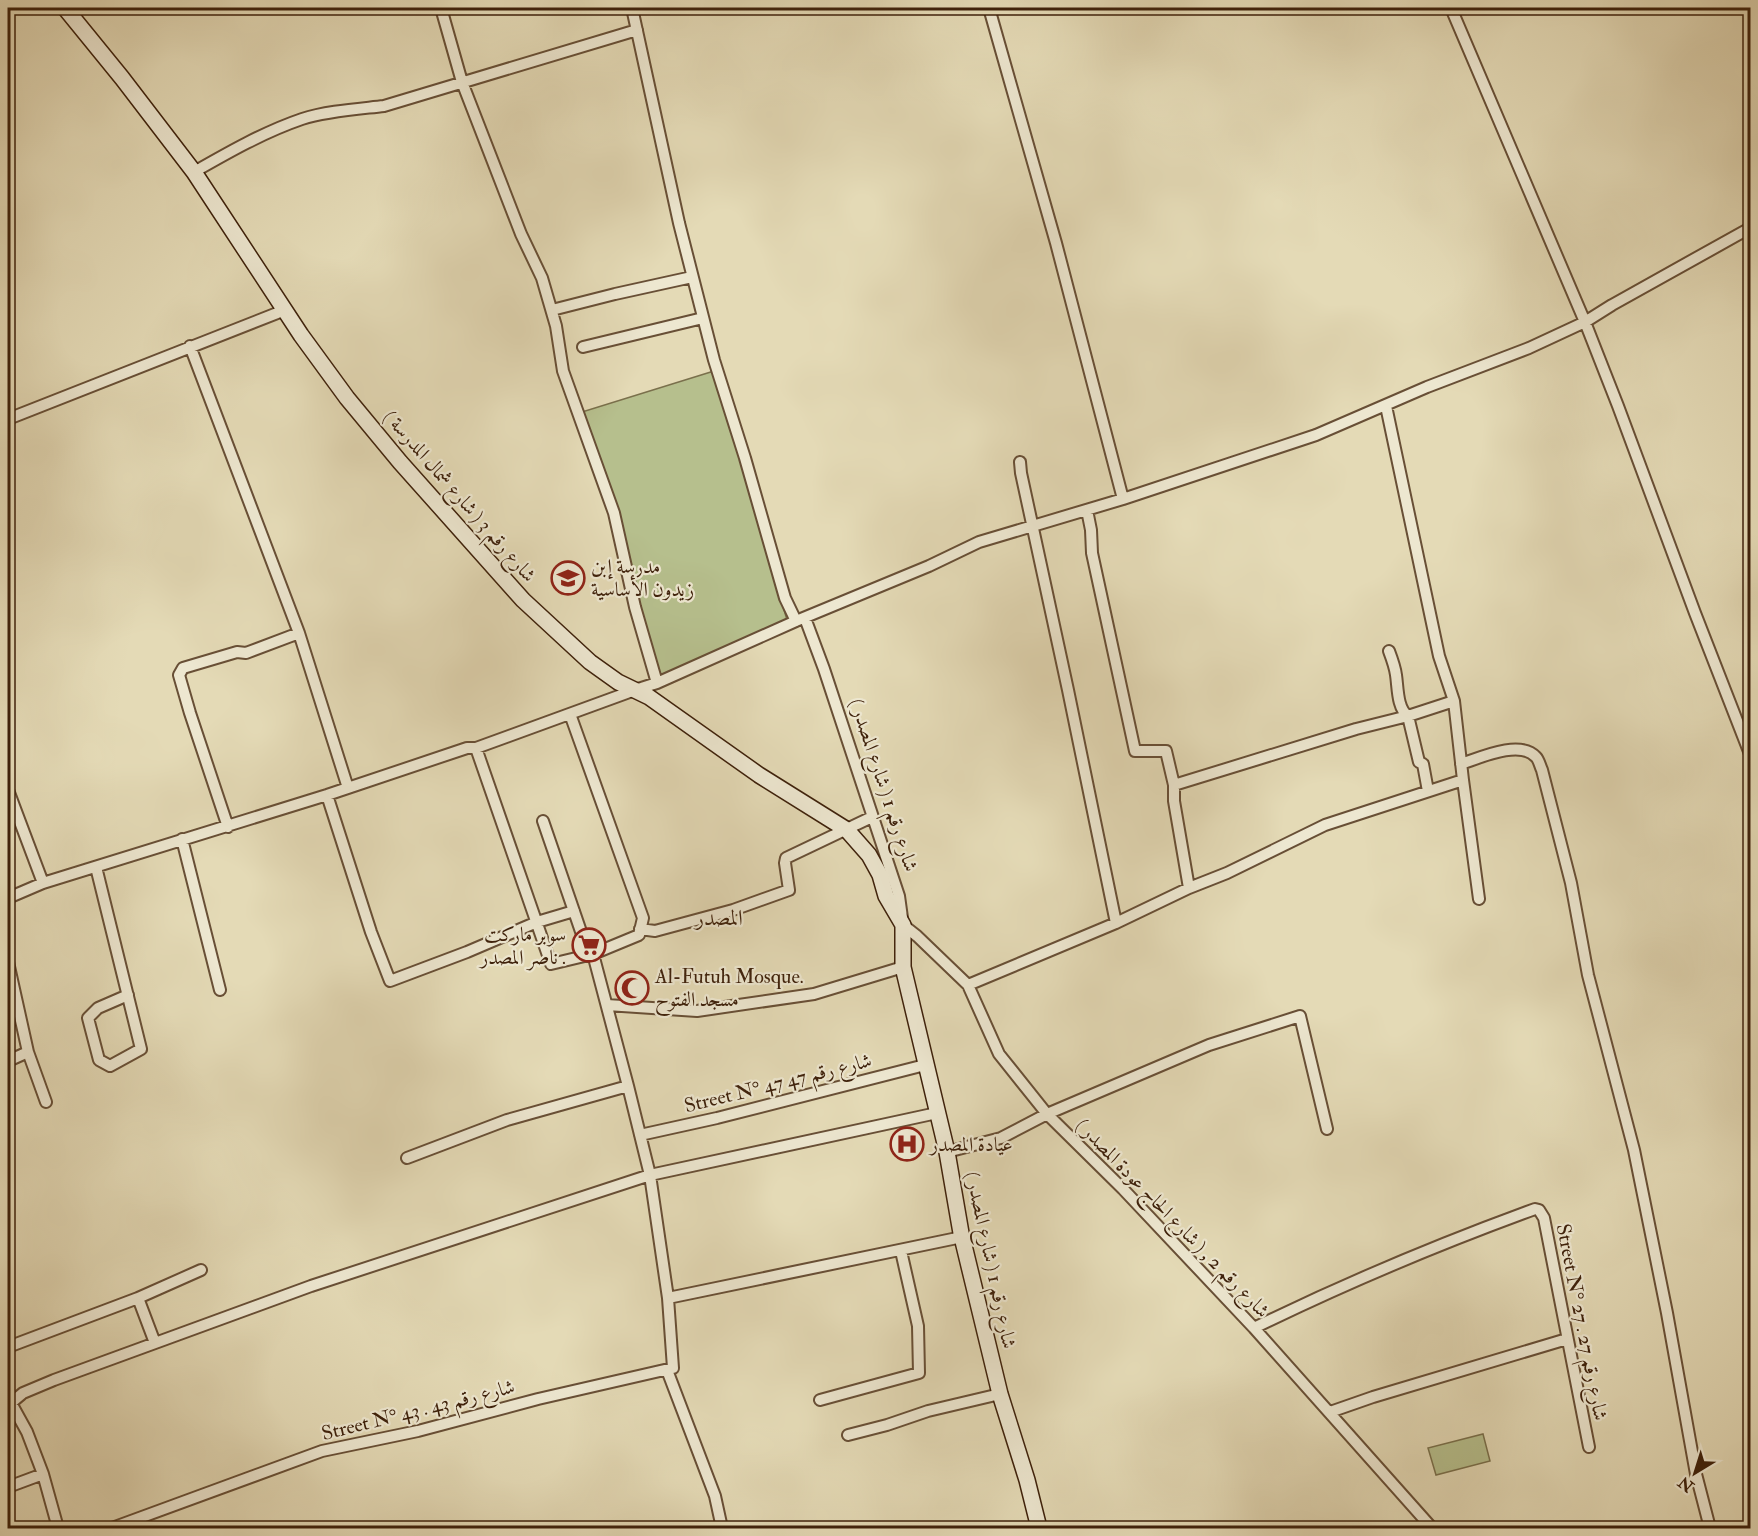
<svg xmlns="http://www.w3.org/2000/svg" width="1758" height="1536" font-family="'IM FELL Double Pica',Amiri,serif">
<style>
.green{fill:#b6bf8d;stroke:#7a704c;stroke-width:1.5}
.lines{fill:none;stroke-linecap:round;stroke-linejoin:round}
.street-casing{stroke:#684f36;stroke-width:14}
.secondary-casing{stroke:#3e210b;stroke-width:18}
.street{stroke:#ede7d0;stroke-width:10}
.secondary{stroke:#ede7d0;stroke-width:15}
.labels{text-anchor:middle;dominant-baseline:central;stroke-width:4.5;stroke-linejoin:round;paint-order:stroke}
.street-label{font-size:20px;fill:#3e210b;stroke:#ede7d0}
.poi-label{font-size:20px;fill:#3e210b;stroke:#ede7d0;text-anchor:start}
.quarter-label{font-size:22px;fill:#3e210b;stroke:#ede7d0}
</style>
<rect width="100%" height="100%" fill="#e4dab6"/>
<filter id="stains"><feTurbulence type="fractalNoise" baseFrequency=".00333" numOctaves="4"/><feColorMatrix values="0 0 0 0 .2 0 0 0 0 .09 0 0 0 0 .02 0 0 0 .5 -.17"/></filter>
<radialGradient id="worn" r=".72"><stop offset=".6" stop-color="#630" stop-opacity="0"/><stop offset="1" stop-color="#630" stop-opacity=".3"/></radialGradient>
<path class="green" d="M 714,371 L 787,620 L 781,626 L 657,677 L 582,412 Z
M 1483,1434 L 1490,1461 L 1436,1475 L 1428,1448 Z"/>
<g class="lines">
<g class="street-casing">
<path id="street" d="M 441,8 L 462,82 L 521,234 L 542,278 L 556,326 L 563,371 L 614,513 L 635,607 L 657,683
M 632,8 L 679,223 L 714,360 L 745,458 L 785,598 L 796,621
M 989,8 L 1056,243 L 1123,499
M 1451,8 L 1585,322 L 1618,406 L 1695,613 L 1750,754
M 194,172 C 229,152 264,132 302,119 C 327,111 358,109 384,106 L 637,30
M 552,310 L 615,294 L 692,277
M 190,346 L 299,633 L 348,788
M 583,347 L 703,318
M 8,419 L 285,310
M 1020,462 L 1021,473 L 1068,690 L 1116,923
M 1087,510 L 1091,530 L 1092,553 L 1135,751 L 1166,751 L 1174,785 L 1174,801 L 1189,888
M 805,618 L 824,669 L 899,896 L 903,925 L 917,936 L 968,985 L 999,1054 L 1047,1114 L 1123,1189 L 1254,1328 L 1432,1528
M 1389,651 C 1392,659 1395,667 1396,675 C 1398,688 1397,708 1408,716 L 1419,762 L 1423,764 L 1428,791
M 476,748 L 551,964 L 593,954 L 639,935 L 643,918 L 570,714
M 1461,764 C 1479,758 1520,739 1536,757 C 1539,760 1540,766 1542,770 L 1571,883 L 1588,975 L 1634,1150 L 1667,1313 L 1696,1474 L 1710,1528
M 1463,780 L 1479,899
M 1174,785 L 1356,729 L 1408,716 L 1454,701
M 8,790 L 43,883
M 327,795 L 371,932 L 390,981 L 467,952 L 537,922 L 574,911
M 543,821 L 589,955
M 228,827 L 190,713 L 179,675 L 183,668 L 237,652 L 246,653 L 299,633
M 182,839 L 220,990
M 96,867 L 141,1049 L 110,1066 L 99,1060 L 88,1018 L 98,1008 L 128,995
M 8,898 L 43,883 L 327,795 L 467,748 L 476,748 L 635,690 L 657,683 L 796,621 L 929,566 L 979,542 L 1123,499 L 1316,435 L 1427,387 L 1529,348 L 1585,322 L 1612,305 L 1750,228
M 640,929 L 655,931 L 733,910 L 789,890 L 785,863 L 786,858 L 872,817
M 8,962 L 28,1052 L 46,1102
M 968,985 L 1116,923 L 1189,888 L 1227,873 L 1325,825 L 1463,780 L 1454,701 L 1439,656 L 1386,406
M 607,1005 L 697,1011 L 814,994 L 903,967
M 8,1061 L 28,1052
M 640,1135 L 717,1118 L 925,1065
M 947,1152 L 1001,1138 L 1047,1114 L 1209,1045 L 1300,1016 L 1327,1129
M 407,1158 L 507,1120 L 628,1086
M 138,1298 L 155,1343
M 668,1298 L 962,1237
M 1254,1328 C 1346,1283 1439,1244 1535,1209 L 1539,1210 L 1544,1218 L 1589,1447
M 8,1347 L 138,1298 L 201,1270
M 667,1370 L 715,1496 L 722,1528
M 820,1400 L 919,1373 L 918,1326 L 901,1251
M 1330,1412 L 1373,1397 L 1567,1339
M 848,1435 L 887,1425 L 928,1411 L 1000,1394
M 8,1487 L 43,1474
M 58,1528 L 43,1474 L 27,1432 L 11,1403 L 23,1393 L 54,1380 L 311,1286 L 650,1175 L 937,1113
M 112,1528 L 322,1451 L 418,1431 L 538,1399 L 673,1368 L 668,1298 L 650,1175 L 628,1086 L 593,954"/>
</g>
<g class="secondary-casing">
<path id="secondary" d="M 65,8 L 122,78 L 194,172 L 301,335 L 347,398 L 400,462 L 523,600 L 590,662 L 618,682 L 649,697 L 759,775 L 847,830 L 869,855 L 880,875 L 886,896 L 903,925 L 903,967 L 947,1152 L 961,1233 L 1000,1394 L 1027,1480 L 1039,1528"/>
</g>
<use href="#street" class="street"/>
<use href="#secondary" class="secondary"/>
</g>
<defs>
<g id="school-ring" transform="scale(1.725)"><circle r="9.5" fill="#ede7d0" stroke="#8f2418" stroke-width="1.5"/><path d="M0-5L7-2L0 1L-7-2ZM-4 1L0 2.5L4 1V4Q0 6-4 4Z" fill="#8f2418"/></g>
<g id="supermarket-ring" transform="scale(1.725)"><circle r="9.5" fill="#ede7d0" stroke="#8f2418" stroke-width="1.5"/><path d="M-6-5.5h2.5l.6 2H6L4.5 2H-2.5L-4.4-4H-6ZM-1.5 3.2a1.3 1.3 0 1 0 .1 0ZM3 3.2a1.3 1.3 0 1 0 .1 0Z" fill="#8f2418"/></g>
<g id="mosque-ring" transform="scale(1.725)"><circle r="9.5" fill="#ede7d0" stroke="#8f2418" stroke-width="1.5"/><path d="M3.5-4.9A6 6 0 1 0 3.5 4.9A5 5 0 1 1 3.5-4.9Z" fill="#8f2418"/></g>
<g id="hospital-ring" transform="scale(1.725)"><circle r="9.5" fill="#ede7d0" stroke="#8f2418" stroke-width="1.5"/><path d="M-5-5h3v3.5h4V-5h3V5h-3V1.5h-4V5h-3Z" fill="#8f2418"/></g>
</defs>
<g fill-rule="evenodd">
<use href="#school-ring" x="568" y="578"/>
<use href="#supermarket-ring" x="589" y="945"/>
<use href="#mosque-ring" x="632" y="988"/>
<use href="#hospital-ring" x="907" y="1144"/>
</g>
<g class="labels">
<g class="street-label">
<text transform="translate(460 496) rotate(49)">شارع رقم 3 ( شارع شمال المدرسة )</text>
<text transform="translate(884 785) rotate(72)">شارع رقم 1 ( شارع المصدر )</text>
<text transform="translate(778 1083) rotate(-14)">Street N° 47 شارع رقم 47</text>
<text transform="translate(1173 1218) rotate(46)">شارع رقم 2 , ( شارع الحاج عودة المصدر )</text>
<text transform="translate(991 1260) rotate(78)">شارع رقم 1 ( شارع المصدر )</text>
<text transform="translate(1582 1322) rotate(79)">Street N° 27 . شارع رقم 27</text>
<text transform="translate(418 1410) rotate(-14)">Street N° 43 . شارع رقم 43</text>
</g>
<g class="poi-label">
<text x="591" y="566">مدرسة إبن<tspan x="591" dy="23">زيدون الأساسية</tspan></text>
<text x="566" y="934" text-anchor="end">سوبر ماركت<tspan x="566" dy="23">ناصر المصدر .</tspan></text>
<text x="655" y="976">Al-Futuh Mosque.<tspan x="655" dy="23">مسجد الفتوح</tspan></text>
<text x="930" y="1144">عيادة المصدر</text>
</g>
<g class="quarter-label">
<text x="719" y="918">المصدر</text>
</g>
</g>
<rect width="1758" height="1536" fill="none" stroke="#e4dab6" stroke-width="30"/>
<rect x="9" y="9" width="1740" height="1518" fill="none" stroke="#3e210b" stroke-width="3"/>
<rect x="15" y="15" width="1728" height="1506" fill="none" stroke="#3e210b" stroke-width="1.5"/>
<g transform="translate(1695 1473) rotate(218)" stroke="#ede7d0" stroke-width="4.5" paint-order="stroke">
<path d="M0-4.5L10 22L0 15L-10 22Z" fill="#3e210b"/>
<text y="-9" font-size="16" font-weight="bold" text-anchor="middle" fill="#3e210b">N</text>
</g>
<rect width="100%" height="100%" filter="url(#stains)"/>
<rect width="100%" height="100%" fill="url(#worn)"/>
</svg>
